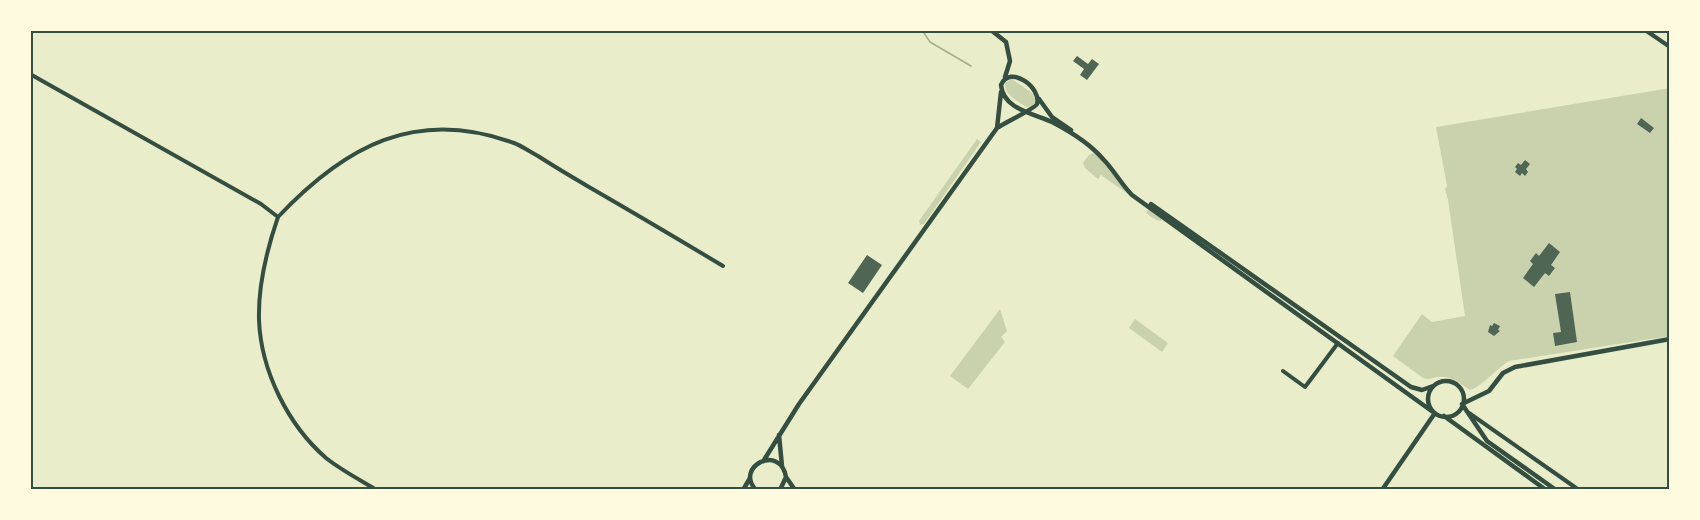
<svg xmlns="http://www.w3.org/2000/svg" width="1700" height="520" font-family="'PT Sans',sans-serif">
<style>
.green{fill:#cad2ad}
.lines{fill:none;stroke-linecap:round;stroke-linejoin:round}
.stream{stroke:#a3b18a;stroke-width:1.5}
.building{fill:#4f6655}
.minor{stroke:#344e41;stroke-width:4}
.tertiary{stroke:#344e41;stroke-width:4.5}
.neatline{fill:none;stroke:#344e41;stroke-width:2}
</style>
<rect width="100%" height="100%" fill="#e9edc9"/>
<path class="green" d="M 1012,79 L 1033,94 L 1036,99 L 1033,106 L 1026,107 C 1018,101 1004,95 1005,83 Z
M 1670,88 L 1670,336 L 1509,361 C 1497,368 1479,389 1470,390 C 1461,384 1450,375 1438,377 C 1431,378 1429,380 1423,378 L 1393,356 L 1422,314 L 1432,322 L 1465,316 L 1448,200 L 1445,189 L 1447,186 L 1436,127 Z
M 977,139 L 981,142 L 924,224 L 920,225 L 919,221 Z
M 1093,153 C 1107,157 1112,175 1121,185 C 1132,198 1149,208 1162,218 L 1161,221 L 1156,220 L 1146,213 L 1149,209 L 1101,175 L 1098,179 L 1085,168 L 1083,163 L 1089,155 Z
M 1000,309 L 1007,331 L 1001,337 L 1005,342 L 968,389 L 950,376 Z
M 1135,319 L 1168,343 L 1162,352 L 1129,328 Z"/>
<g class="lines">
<path class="stream" d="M 922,30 L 930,42 L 971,66"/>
</g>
<path class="building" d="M 1077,56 L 1088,64 L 1092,59 L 1099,64 L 1087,80 L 1080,75 L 1084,69 L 1073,61 Z
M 1641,118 L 1654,128 L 1650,133 L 1637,124 Z
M 1525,160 L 1530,164 L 1526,169 L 1528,172 L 1525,176 L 1522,173 L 1520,176 L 1515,172 L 1517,169 L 1515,167 L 1518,163 L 1521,165 Z
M 1549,243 L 1560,252 L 1551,265 L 1555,268 L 1549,276 L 1545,273 L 1534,287 L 1523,278 L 1533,264 L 1530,261 L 1536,253 L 1539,256 Z
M 867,255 L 882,265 L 863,293 L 848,283 Z
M 1570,292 L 1577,342 L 1555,346 L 1553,333 L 1561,332 L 1555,294 Z
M 1494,323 L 1500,326 L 1498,330 L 1500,331 L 1494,336 L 1488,332 L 1490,325 L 1492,326 Z"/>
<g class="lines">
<path class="minor" d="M 1645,30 L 1670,47
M 30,74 L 261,204 L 278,217 C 267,249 258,286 259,320 C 261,371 288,425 326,458 C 341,470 360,480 377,490
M 278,217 C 345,146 416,107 514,143 C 522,146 530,152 538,156 C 555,167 572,177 589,187 C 634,213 678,239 723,266
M 1283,371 L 1305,387 L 1338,343
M 1469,413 L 1579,490"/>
<path class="tertiary" d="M 991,30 L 1006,42 L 1010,61 L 1005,77
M 1039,99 L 1052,117 L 1071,130
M 997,128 L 1001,92
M 1151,204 L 1411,387 L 1422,390 L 1433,386
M1428 399a18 18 0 1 1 36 0a18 18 0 1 1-36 0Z
M 1444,416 L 1546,490
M 779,435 L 782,466
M 764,460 L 799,404 L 997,128 C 1004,123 1036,108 1037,104 C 1042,88 1010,64 1001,85 C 1003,110 1036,114 1054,123 C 1071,132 1091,145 1103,159 C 1114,170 1121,184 1132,195 L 1433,412
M 786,477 L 795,490
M 743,490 L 750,478
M 756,490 C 734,467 780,443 786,477 L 780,490
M 1382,490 L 1435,413
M 1556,490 L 1487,441 L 1462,404 L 1489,391 L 1503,373 L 1515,367 L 1670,339"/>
</g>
<rect width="1700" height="520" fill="none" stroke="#fefae0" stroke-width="63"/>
<rect x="32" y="32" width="1636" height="456" class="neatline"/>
</svg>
